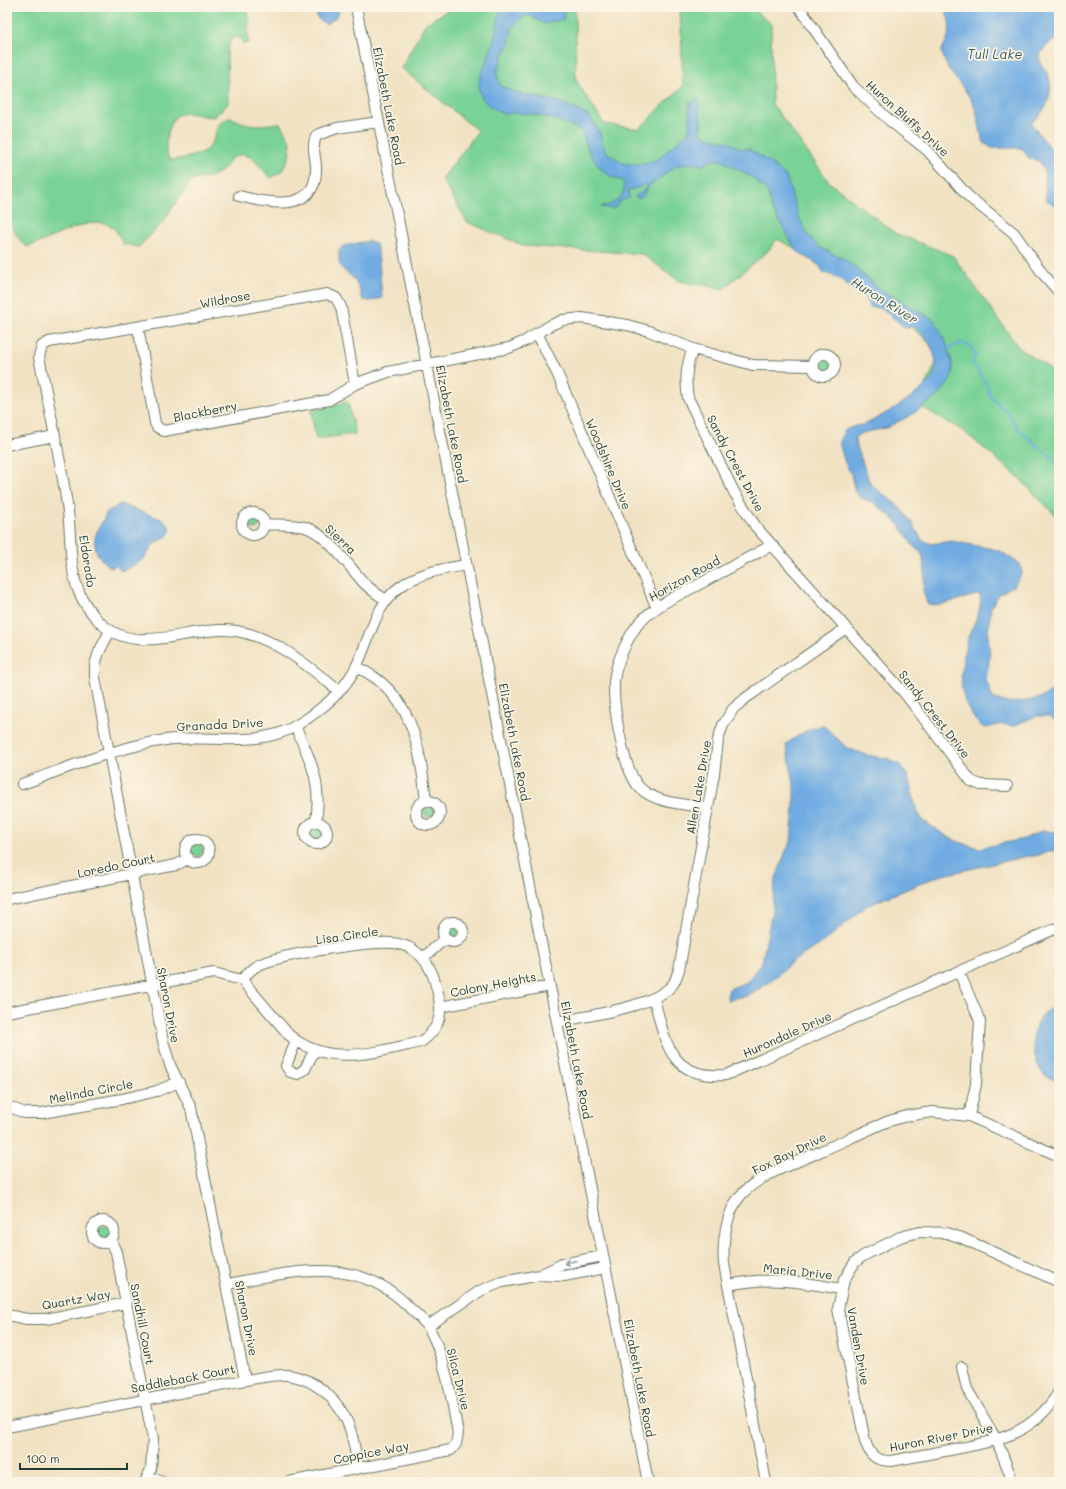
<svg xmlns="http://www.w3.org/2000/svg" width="1066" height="1489" font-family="Mali,sans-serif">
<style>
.green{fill:#79d297;stroke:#4c8866}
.water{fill:#70ace2;stroke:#48748b}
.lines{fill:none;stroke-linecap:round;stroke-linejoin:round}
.stream{stroke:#70ace2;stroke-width:2}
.minor-casing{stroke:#687766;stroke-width:12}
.minor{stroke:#fff;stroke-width:10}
.oneway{stroke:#8f9e9a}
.labels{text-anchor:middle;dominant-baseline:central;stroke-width:3.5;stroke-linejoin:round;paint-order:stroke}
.street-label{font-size:12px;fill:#1f3d34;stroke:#fcf5e5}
.water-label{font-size:13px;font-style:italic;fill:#375e68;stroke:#fcf5e5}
</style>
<rect width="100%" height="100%" fill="#fcf5e5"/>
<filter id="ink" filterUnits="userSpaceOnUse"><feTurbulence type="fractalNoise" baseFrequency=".025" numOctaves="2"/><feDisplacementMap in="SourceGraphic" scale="8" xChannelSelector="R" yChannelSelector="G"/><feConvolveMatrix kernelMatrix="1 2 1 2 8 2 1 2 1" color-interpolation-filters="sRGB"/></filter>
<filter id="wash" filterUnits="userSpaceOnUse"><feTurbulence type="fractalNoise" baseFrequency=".012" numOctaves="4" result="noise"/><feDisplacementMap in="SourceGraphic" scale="16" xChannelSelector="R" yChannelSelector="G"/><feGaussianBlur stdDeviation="0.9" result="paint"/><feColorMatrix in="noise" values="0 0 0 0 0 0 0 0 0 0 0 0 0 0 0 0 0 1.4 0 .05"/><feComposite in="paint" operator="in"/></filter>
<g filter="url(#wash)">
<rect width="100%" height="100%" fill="#f1e2c3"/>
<path class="green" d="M 15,7 L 244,7 L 249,16 L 248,43 L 243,44 L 241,37 L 232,38 L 227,50 L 228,104 L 214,117 C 192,116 174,103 168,133 C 166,145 164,148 170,160 C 181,159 204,155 210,146 C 220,131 210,126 231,117 C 249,128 261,125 280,123 L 291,143 L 289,157 L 282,171 L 271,178 L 252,158 L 243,154 L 231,158 C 224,176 208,177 191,181 L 162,223 L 139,247 L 123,244 C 120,239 118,233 114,228 C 93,210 48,243 26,247 C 10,230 9,220 7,198 L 7,25 L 10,21 Z
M 453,7 L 575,7 L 576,80 L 604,124 L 639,129 L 683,86 L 680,7 L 751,7 L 771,24 L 772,104 L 830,183 L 895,233 L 953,256 L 1019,348 L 1059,375 L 1059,519 L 1018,477 L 962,430 L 916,404 L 941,353 L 863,283 L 777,239 L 768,251 L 723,289 L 679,281 L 642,254 L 524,246 L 467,222 L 442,179 L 478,131 L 401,68 L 425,24 Z
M820 365a6 6 0 1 1 12 0a6 6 0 1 1-12 0Z
M 348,402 L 355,434 L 316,439 L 311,411 Z
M248 523a6 6 0 1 1 12 0a6 6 0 1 1-12 0Z
M423 811a6 6 0 1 1 12 0a6 6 0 1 1-12 0Z
M310 834a6 6 0 1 1 12 0a6 6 0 1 1-12 0Z
M191 850a6 6 0 1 1 12 0a6 6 0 1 1-12 0Z
M447 931a6 6 0 1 1 12 0a6 6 0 1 1-12 0Z
M98 1232a6 6 0 1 1 12 0a6 6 0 1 1-12 0Z"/>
<path class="water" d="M 314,7 L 339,7 C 340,16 333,20 326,24 L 318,19 Z
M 501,7 L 562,7 L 564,12 L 564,19 L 544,24 L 529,15 L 523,17 L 512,28 L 508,47 L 503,55 L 497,74 L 500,86 L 521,94 L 560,102 L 589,116 L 600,133 L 602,144 L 609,155 L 611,155 L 622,163 L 628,164 L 645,164 L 657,160 L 688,132 L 690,125 L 689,104 L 698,99 L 701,126 L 700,132 L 710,138 L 729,142 L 741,149 L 749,149 L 772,164 L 786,176 L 798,216 L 807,234 L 819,247 L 846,260 L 881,290 L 934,320 L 945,340 L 952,362 L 953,371 L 950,381 L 939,395 L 913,414 L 886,428 L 862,433 L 855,437 L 855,441 L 869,481 L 874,487 L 899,506 L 912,523 L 922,540 L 932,544 L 951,541 L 993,549 L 1000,551 L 1020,564 L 1022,572 L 1019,578 L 1013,586 L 999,594 L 991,607 L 988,634 L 990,656 L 986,679 L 992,697 C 1005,706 1028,702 1042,697 C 1048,694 1051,690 1059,689 L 1059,722 L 1048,716 L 1036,716 L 1013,726 L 1003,724 L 985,728 C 978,725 973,717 969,710 C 956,688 962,658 969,635 C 974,623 983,609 980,594 L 939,605 L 927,604 L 923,590 L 925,571 L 922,554 L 913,546 L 908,537 L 894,519 L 873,502 L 861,498 L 855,492 L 851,474 L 845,463 L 840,446 L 840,439 L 844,431 C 852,425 862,426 870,422 C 887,413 927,391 934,374 C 941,360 927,336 917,327 L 905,328 L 882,308 L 869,307 L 865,296 L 854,291 L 842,280 L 823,272 L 820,266 L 797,251 L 771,207 L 768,192 L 753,178 L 721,160 L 710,161 L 702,166 L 695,163 L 677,165 L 650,185 L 641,198 L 637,198 L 635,196 L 643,192 L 646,186 L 645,183 L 640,187 L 628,191 L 629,198 L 620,201 L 614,209 L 601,207 C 603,205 606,206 609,205 C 619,202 629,189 622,180 C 607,179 592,160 587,147 C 585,141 584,136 582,131 C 559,119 528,110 503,114 C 465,95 481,78 491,49 C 495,35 498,21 501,7 Z
M 943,7 L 1059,7 L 1059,38 C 1051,41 1038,51 1040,61 C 1041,66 1046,70 1048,75 C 1055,92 1046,112 1032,122 L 1032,125 L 1059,159 L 1059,207 L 1046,200 L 1044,170 L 1039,161 L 1029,158 L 1022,148 L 992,148 L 984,143 C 979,131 979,117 974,105 C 966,87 948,75 943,56 C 940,49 945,45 947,39 C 952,29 949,16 943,7 Z
M 369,241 L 376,244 L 379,261 L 382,298 L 371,301 L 363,300 C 360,293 357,281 352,277 C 339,265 339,270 339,251 L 343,246 Z
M 120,504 L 164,520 C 180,537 160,537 152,546 C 150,549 149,552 147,555 C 141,563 130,567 121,571 L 116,565 L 112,568 C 98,561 90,545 98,530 C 101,524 104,520 106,513 Z
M 824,726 L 847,748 L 867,755 L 889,759 L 900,765 L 908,776 L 916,808 L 922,820 L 948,837 L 959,842 L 980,848 L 1024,839 L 1042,831 L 1052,832 L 1059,830 L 1059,849 L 1035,856 L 1028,856 L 939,876 L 866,906 L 824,942 L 792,962 L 768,983 L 747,996 L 733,998 L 728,1002 L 727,996 L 729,989 L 747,982 L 762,962 L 772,911 L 775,881 L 786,851 L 791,842 L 794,806 L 794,784 L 786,744 C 797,737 810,726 824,726 Z
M 1059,1006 L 1059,1081 C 1054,1079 1049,1079 1044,1075 C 1041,1073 1040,1068 1038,1065 C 1029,1043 1032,1011 1059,1006 Z"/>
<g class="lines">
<path class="stream" d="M 946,349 L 962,343 L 970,346 L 976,355 L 973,360 L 973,364 L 987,384 L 990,396 L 1008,413 L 1019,430 L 1050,456 L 1059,466"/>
</g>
</g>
<g filter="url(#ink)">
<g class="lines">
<g class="minor-casing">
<path id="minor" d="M 356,7 L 648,1482
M 799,7 L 853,86 L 889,120 L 927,150 L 969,197 L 1014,233 L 1043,274 L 1059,292
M 239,196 C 266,203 315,214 316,171 C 317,158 310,147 317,135 L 337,128 L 379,122
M 138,327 L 155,423 L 157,427 L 164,431 L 329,400 L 355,384 L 388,372 L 509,348 L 525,341 L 551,325 L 563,320 L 582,318 L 627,325 L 649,331 L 693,349 L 753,365 L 814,366
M 537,333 L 557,373 L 656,606
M 693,349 C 686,366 685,380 688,398 L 734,492 L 756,527 L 906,695 L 971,781 L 981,785 L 1007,786
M813 365a11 11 0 1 1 22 0a11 11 0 1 1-22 0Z
M 7,445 L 55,436
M242 524a11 11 0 1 1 22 0a11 11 0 1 1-22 0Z
M 265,524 C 277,525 293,524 305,527 C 325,533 345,561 358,576 C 365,586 375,593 386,600
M 110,631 L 99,652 L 95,665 L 95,678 L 163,1041 L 170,1065 L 191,1108 L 245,1380
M 356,667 C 412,691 420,747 426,801
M 339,691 C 309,667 275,637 236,631 C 188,624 133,662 95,617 C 89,610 83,602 79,592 C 68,567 72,532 67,505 C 60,456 49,406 39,357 L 42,346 L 49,342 L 327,294 L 336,298 L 341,307 L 355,384
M 295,726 C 311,760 322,784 316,821
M 22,784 C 70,767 116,747 166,740 C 208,734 259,749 297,725 C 320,711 342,694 355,669 C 370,641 373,606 401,586 C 420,572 444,569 466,565
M416 813a12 12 0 1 1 24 0a12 12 0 1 1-24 0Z
M 707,808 C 686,804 658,804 641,789 C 623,773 613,706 614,682 C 615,665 629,633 641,621 C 657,605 674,597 694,587 C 720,573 746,559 772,545
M305 833a11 11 0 1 1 22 0a11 11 0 1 1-22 0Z
M185 851a12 12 0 1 1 24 0a12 12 0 1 1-24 0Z
M 7,899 L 176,865 L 188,859
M443 932a10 10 0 1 1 20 0a10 10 0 1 1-20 0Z
M 423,958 L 446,938
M 959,972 L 980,1021 L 976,1084 L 969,1116
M 654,999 C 666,1043 669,1079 726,1075 L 1059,927
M 440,1007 L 550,986
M 7,1012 L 214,973 L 242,980 L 289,1035 C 328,1068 376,1052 421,1042 C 437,1030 443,1018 439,998 C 435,979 430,960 412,949 C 406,946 399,943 392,943 C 370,941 273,955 255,967 C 250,970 246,975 242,980
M 557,1022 C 585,1016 656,1007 673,984 C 676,980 677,974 679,970 L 714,774 L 718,740 L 723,725 L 733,709 L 746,698 L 846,628
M 296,1041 L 286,1066 L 290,1072 L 298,1074 L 305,1069 L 314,1051
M 7,1106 L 25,1113 L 42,1113 L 122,1099 L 157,1091 L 179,1082
M92 1232a11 11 0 1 1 22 0a11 11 0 1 1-22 0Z
M 111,1241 L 116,1252 L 153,1439 L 151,1469 L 145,1482
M 540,1275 L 562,1264 L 603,1256
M 1059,1282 L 962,1238 L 947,1233 L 920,1232 L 900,1237 L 863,1256 L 855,1262 L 844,1280 L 838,1309 L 865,1441 C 870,1456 876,1461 891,1461 C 913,1457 934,1453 955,1449 C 1000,1440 1033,1434 1059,1392
M 227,1284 C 291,1272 356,1254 408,1306 C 414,1313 424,1320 429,1328 C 446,1360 451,1397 458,1433 L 456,1444 L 451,1450 L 289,1482
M 729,1285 C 767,1276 803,1282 841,1289
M 7,1315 L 27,1319 L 46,1319 L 126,1303
M 428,1326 L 480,1291 L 502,1282 L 540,1275 L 564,1276 L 605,1268
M 962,1367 L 967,1389 L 997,1441 L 1013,1482
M 7,1427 L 245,1380 C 259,1378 274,1374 288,1375 C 317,1379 341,1402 350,1429 C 354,1441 356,1455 358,1468
M 149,1477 L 162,1482
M 766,1482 L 724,1264 C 722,1242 726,1212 741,1195 C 758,1175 796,1163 819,1152 C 842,1142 865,1131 889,1121 L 907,1116 L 932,1112 L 969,1116 L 1059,1156"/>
</g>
<use href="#minor" class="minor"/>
</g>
<defs><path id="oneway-shaft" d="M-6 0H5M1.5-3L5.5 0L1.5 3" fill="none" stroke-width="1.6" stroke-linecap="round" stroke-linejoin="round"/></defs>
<use class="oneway" href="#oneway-shaft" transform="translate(570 1262) rotate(168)"/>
</g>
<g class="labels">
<g class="street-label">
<text transform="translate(389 106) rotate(79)">Elizabeth Lake Road</text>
<text transform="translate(908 118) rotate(42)">Huron Bluffs Drive</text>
<text transform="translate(225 299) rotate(-10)">Wildrose</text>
<text transform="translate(205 411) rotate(-11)">Blackberry</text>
<text transform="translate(452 424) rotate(79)">Elizabeth Lake Road</text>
<text transform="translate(736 463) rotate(62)">Sandy Crest Drive</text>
<text transform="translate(609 464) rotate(67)">Woodshire Drive</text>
<text transform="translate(341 539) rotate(43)">Sierra</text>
<text transform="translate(88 561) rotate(81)">Eldorado</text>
<text transform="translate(684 578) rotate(-29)">Horizon Road</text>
<text transform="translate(935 714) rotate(52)">Sandy Crest Drive</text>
<text transform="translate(220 724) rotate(-3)">Granada Drive</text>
<text transform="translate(515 742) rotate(79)">Elizabeth Lake Road</text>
<text transform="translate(698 787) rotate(-80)">Allen Lake Drive</text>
<text transform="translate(116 865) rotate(-12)">Loredo Court</text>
<text transform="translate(347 935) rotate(-8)">Lisa Circle</text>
<text transform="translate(493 984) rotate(-11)">Colony Heights</text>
<text transform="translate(169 1005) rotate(79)">Sharon Drive</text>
<text transform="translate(787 1034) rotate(-24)">Hurondale Drive</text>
<text transform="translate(577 1060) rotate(79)">Elizabeth Lake Road</text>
<text transform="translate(91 1091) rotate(-11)">Melinda Circle</text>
<text transform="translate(789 1153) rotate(-26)">Fox Bay Drive</text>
<text transform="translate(798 1271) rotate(6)">Maria Drive</text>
<text transform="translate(76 1299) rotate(-10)">Quartz Way</text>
<text transform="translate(247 1318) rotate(79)">Sharon Drive</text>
<text transform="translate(143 1324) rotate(79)">Sandhill Court</text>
<text transform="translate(859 1346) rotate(80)">Vanden Drive</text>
<text transform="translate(183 1378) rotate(-11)">Saddleback Court</text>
<text transform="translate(640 1378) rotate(79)">Elizabeth Lake Road</text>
<text transform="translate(459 1379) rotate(76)">Silca Drive</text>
<text transform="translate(941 1437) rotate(-11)">Huron River Drive</text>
<text transform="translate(371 1452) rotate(-11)">Coppice Way</text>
</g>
<g class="water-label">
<text x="995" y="53">Tull Lake</text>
<text transform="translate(885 300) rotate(32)">Huron River</text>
</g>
</g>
<rect width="1066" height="1489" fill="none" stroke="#fcf5e5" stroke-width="24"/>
<path d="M20 1463v6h107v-6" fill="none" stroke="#1f3d34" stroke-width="2"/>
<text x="26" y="1463" font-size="12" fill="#1f3d34" stroke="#fcf5e5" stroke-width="3" paint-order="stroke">100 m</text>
</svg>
